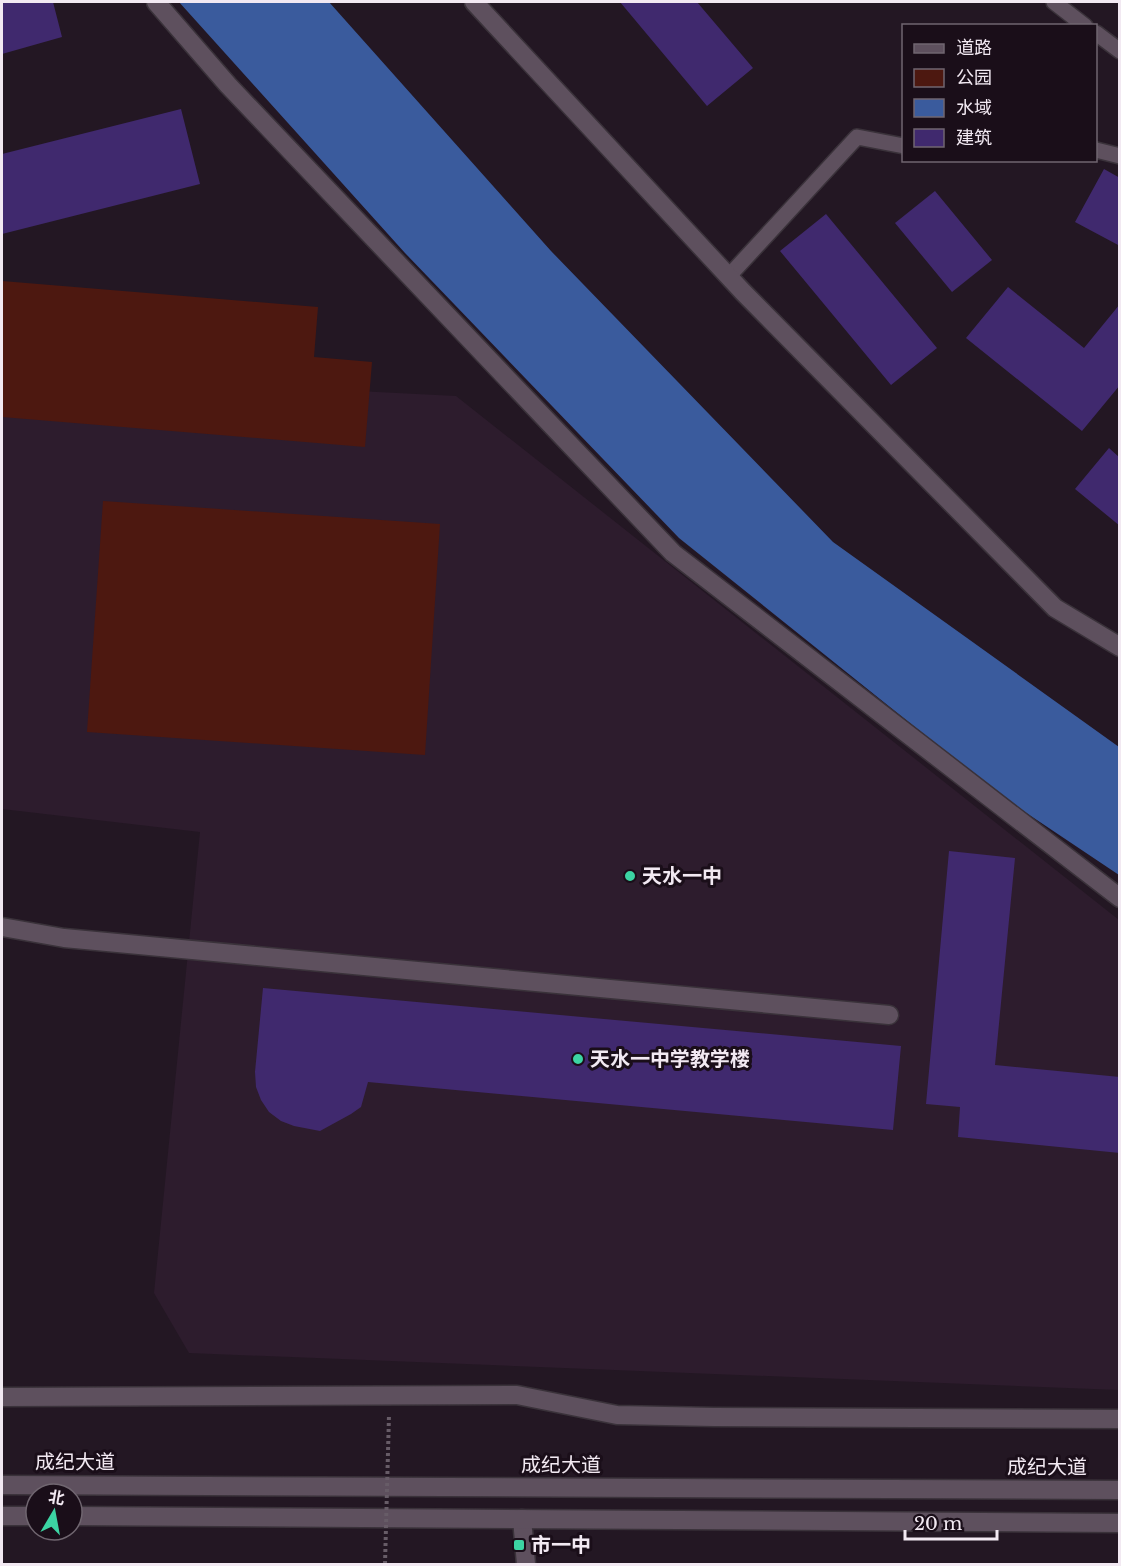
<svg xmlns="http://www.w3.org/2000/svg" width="1121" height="1566" font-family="'Libre Baskerville','Noto Sans SC',serif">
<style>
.built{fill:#2d1c2d}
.green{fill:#4d1810}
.water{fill:#3a5b9d}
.building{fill:#40296e}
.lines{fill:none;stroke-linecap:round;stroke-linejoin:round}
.service-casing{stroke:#3a323a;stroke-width:18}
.minor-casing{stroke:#3a323a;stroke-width:21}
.tertiary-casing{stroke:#3a323a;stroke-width:21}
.secondary-casing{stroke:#3a323a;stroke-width:21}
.service{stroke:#5e505e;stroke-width:15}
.minor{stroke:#5e505e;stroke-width:18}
.tertiary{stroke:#5e505e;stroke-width:18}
.secondary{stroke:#5e505e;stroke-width:18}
.path-bridge{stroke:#675c67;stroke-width:4;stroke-dasharray:3 3;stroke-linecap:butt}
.poi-dot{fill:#3cd4a3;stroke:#1a0e19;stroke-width:2}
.labels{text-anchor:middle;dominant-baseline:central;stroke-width:6;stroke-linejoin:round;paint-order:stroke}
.poi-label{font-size:20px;font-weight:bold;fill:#f2e9f2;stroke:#1a0e19;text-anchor:start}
.street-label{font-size:20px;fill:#f2e9f2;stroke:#1a0e19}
</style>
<rect width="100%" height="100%" fill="#231723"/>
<path class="built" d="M 2,373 L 456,396 L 1119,920 L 1119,1390 L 189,1353 L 154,1293 L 200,832 L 2,809 Z"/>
<path class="green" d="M 2,281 L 318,307 L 314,357 L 372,362 L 365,447 L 2,417 Z
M 103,501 L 440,524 L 425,755 L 87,732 Z"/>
<path class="water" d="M 179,2 L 329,2 L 551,251 L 833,542 L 1119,747 L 1119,875 L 1001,796 L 679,538 L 405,253 Z"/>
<path class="building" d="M 7,2 L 53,2 L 62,37 L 2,54 L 2,3 Z
M 620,2 L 697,2 L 753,68 L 707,106 Z
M 181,109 L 200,184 L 2,234 L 2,154 Z
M 1104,169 L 1120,178 L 1120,246 L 1075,222 Z
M 935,191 L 992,260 L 952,292 L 895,223 Z
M 826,214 L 937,348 L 891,385 L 780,251 Z
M 1008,287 L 1084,348 L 1120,304 L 1120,385 L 1082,431 L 966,338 Z
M 1109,448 L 1120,458 L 1120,526 L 1075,489 Z
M 949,851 L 1015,858 L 995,1065 L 1120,1077 L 1120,1153 L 958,1137 L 960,1107 L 926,1104 Z
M 263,988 L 901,1046 L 893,1130 L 368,1082 L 361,1107 L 351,1114 L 320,1131 L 294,1126 L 281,1121 L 269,1112 L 261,1100 L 256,1087 L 255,1072 Z"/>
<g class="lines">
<g class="service-casing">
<path id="service" d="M 1054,2 L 1085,26
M 1096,33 L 1120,51
M 1096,150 L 1120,156
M 729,276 L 857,137 L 904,146"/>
</g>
<g class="minor-casing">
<path id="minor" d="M 156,2 L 228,85 L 673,553 L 1120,898
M 2,927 L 64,938 L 889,1015
M 2,1397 L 517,1395 L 617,1415 L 714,1417 L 1120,1419
M 522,1519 L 526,1564"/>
</g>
<g class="tertiary-casing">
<path id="tertiary" d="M 474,2 L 743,292 L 1055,608 L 1120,647"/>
</g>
<g class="secondary-casing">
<path id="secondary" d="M 2,1485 L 1120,1490
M 2,1516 L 36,1516
M 72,1516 L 1120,1523"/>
</g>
<use href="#service" class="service"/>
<use href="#minor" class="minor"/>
<use href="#tertiary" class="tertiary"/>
<use href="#secondary" class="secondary"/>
<path class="path-bridge" d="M 385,1564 L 389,1415"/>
</g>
<g class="poi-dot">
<circle cx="630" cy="876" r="6"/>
<circle cx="578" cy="1059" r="6"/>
<rect x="513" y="1539" width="12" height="12" rx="3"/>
</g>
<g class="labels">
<g class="poi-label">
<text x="642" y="876">天水一中</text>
<text x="590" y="1059">天水一中学教学楼</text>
<text x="531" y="1545">市一中</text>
</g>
<g class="street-label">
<text x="75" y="1462">成纪大道</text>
<text x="561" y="1465">成纪大道</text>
<text x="1047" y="1467">成纪大道</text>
</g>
</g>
<rect width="1121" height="1566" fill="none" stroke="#f2e9f2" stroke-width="6"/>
<rect x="902" y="24" width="195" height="138" fill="#1a0e19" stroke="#706670" stroke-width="1.5"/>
<rect x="914" y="44" width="30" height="9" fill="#5e505e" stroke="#706670" stroke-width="1.5"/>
<text x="956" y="54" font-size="18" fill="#f2e9f2">道路</text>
<rect x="914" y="69" width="30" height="18" fill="#4d1810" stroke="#706670" stroke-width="1.5"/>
<text x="956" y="84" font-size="18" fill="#f2e9f2">公园</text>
<rect x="914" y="99" width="30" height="18" fill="#3a5b9d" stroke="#706670" stroke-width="1.5"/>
<text x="956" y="114" font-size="18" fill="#f2e9f2">水域</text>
<rect x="914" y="129" width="30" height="18" fill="#40296e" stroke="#706670" stroke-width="1.5"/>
<text x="956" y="144" font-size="18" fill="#f2e9f2">建筑</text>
<g transform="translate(54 1512) rotate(10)"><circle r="28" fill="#1a0e19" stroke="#706670" stroke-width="1.5"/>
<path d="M0-4.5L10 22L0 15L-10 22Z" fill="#3cd4a3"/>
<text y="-9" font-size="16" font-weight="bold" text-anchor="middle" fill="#f2e9f2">北</text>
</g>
<path d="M905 1530v9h92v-9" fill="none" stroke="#f2e9f2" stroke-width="3"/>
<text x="914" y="1530" font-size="18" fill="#f2e9f2" stroke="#1a0e19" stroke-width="4.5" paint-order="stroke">20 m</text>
</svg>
